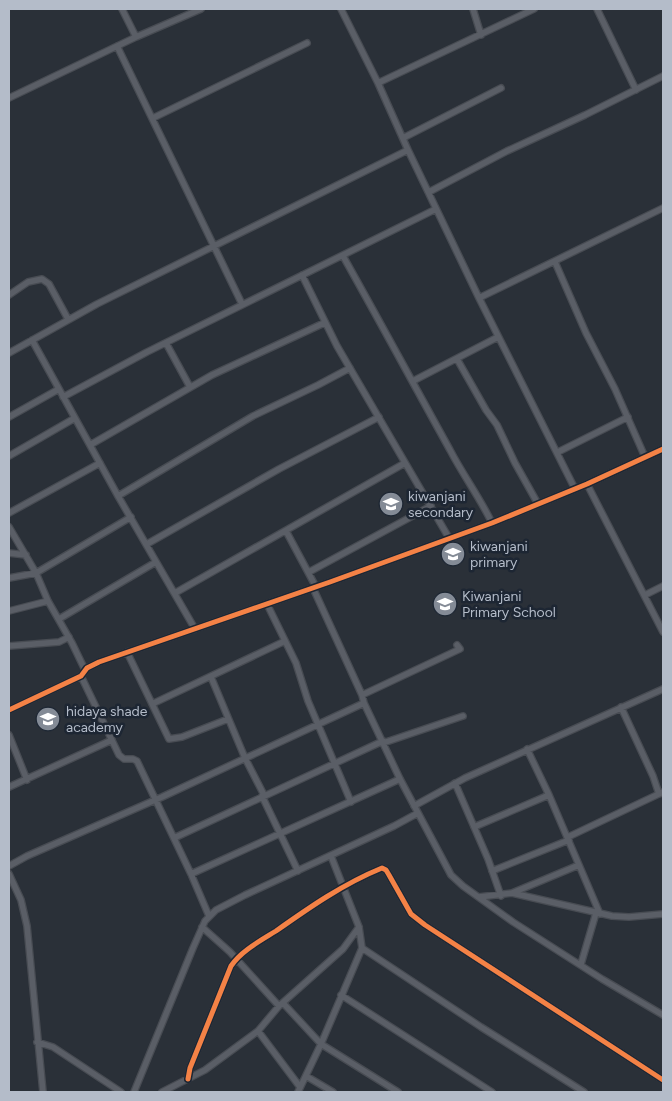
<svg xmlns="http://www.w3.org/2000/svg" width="672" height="1101" font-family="Figtree,sans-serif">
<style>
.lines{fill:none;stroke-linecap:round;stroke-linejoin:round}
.minor-casing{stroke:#484c53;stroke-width:8}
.minor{stroke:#5a5e66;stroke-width:5.5}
.cycleway-casing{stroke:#1d2633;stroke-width:8}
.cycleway{stroke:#f48246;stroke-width:5}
.labels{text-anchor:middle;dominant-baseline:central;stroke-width:5;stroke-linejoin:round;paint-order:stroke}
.poi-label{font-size:14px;fill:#b4bcc9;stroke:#1d2633;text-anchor:start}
</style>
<rect width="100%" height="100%" fill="#2a3038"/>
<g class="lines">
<g class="minor-casing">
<path id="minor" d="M 122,9 L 136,37
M 341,9 L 378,83 L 408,150 L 479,298 L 575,489
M 473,9 L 481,35
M 597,9 L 636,90
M 117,46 L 242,304
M 378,83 L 534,9
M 9,98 L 136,37 L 201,9
M 153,118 L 307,43
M 403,138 L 501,88
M 429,192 L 507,151 L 585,115 L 663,76
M 343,256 C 379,320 414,385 450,450 C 463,475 480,498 492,523
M 555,262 L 586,333 L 615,389 L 645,457
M 302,275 L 337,346 L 449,538
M 9,295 L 28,282 L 42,279 L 49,284 L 68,319
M 479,298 L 663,208
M 32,340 L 118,496 L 195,629
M 166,343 L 190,387
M 9,353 L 97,304 L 408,150
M 457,359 L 486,410 L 497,425 L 515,463 L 538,504
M 413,381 L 498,337
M 63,397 L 147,352 L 436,209
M 9,417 L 59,389
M 90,445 L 212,375 L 324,323
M 558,452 L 628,417
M 9,456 L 75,418
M 587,484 L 663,632
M 118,496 L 253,416 L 318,385 L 350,368
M 9,513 L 100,463
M 9,527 L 36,573 L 48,601 L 72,643 L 85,670
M 286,531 L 316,587
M 147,544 L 279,469 L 379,417
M 9,553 L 26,555
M 309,572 L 431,506
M 9,578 L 36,573 L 131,517
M 313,588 L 362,695 L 364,703 L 400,779 L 451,875 L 463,886 L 513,922 L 602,979 L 663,1015
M 175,593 L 405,463
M 645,595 L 663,586
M 267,604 L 296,663 L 308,701 L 351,802
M 9,611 L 48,601
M 59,619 L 156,562
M 9,646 L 59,642 L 69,637
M 127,652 L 169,739 L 182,737 L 228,719
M 81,676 L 119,755 L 124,759 L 133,759 L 137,761 L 191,874 L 209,916
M 211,677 L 245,758 L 264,795
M 362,695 L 460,649 L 457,645
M 152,704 L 285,641
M 621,707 L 653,776 L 659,794
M 9,710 L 81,676 L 87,668 L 99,662 L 330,582 L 492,523 L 587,484 L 663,449
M 9,735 L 27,780
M 383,743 L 463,716
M 527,749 L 549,795 L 600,914
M 455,783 L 488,859 L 501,896
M 9,787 L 112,740
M 262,796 L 298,871
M 414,806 L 465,778 L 663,689
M 474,827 L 549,795
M 568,837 L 663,792
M 174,838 L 383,741
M 9,866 L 27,856 L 162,797 L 364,703
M 492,871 L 569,840
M 9,874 L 21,900 L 27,926 L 43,1092
M 191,874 L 400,779
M 512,893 L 612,916 L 629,917 L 663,914
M 479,897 L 512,893 L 579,865
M 202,927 L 230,952 L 279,1006
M 362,948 L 481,1027 L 584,1092
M 581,964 L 596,913
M 341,995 L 492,1092
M 283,1003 L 321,1044 L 362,948 L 359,927 L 331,856
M 258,1031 L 300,1087
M 37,1042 L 53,1047 L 121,1092
M 306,1076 L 333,1092
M 188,1079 L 190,1068 L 231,966 C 241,951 260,941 276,931 C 310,907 343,884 382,868 L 386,870 L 389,875 L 411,914 L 425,925 L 663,1080
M 134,1092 L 193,948 L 205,921 L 216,910 L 245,895 L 394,826 L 418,813
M 162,1092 L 205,1070 L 258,1031 L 279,1006 L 343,949 L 359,927
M 298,1092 L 321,1044 L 398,1092"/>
</g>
<use href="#minor" class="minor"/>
<g class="cycleway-casing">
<path id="cycleway" d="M 9,710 L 81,676 L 87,668 L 99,662 L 330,582 L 492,523 L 587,484 L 663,449
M 188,1079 L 190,1068 L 231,966 C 241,951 260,941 276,931 C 310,907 343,884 382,868 L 386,870 L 389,875 L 411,914 L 425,925 L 663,1080"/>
</g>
<use href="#cycleway" class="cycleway"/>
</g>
<defs>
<g id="school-disc" transform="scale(1.25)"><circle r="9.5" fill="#848b96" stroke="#1d2633"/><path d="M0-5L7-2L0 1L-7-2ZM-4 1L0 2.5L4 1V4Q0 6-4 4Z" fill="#fff"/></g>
</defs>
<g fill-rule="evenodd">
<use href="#school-disc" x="391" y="504"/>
<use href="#school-disc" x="453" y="554"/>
<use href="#school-disc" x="445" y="604"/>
<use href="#school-disc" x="48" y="719"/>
</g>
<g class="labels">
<g class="poi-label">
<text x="408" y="496">kiwanjani<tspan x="408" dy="16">secondary</tspan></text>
<text x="470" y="546">kiwanjani<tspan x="470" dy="16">primary</tspan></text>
<text x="462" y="596">Kiwanjani<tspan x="462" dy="16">Primary School</tspan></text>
<text x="66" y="711">hidaya shade<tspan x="66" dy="16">academy</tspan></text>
</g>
</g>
<rect width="672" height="1101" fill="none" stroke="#b4bcc9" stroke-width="20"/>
</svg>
